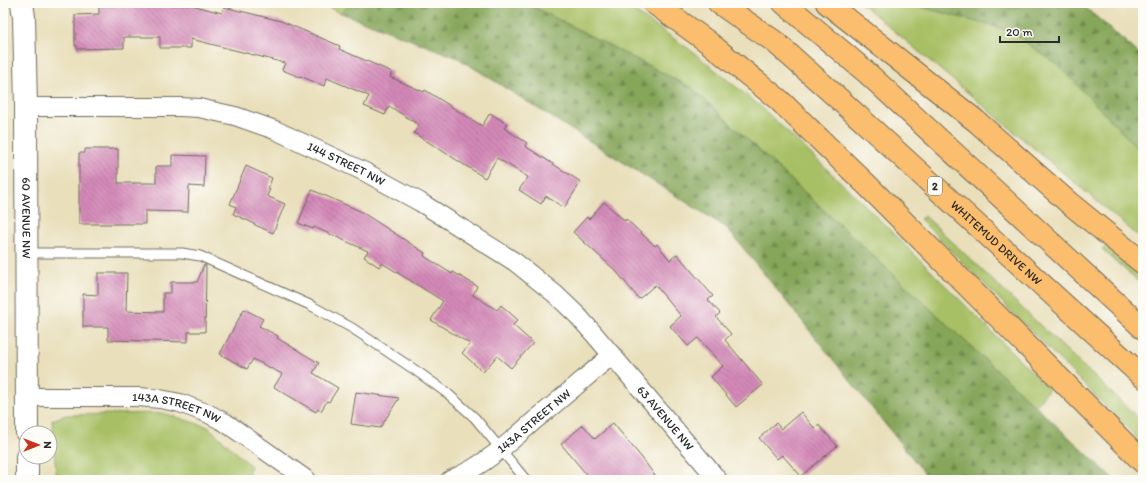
<svg xmlns="http://www.w3.org/2000/svg" width="1146" height="483" font-family="Itim,sans-serif">
<style>
.green{fill:#a8c065;stroke:#6a7648}
.forest{fill:url(#forest-firs);stroke:#586842}
.building{fill:url(#building-back-hatch)}
.lines{fill:none;stroke-linecap:round;stroke-linejoin:round}
.service-casing{stroke:#6e6a5d;stroke-width:11}
.minor-casing{stroke:#6e6a5d;stroke-width:20}
.tertiary-casing{stroke:#6e6a5d;stroke-width:24}
.motorway-casing{stroke:#6e6a5d;stroke-width:24}
.service{stroke:#fff;stroke-width:9}
.minor{stroke:#fff;stroke-width:18}
.tertiary{stroke:#fff;stroke-width:22}
.motorway{stroke:#fbbd6e;stroke-width:22}
.labels{text-anchor:middle;dominant-baseline:central;stroke-width:3;stroke-linejoin:round;paint-order:stroke}
.shield{fill:#fdfcf7;stroke:#6a6a68;stroke-width:1}
.shield-label{font-size:11px;font-weight:bold;fill:#2b2b2b}
.street-label{font-size:12px;fill:#2b2b2b;stroke:#fdfcf7}
</style>
<defs>
<pattern id="forest-firs" width="22" height="20" patternUnits="userSpaceOnUse"><rect width="22" height="20" fill="#86a65a"/><path d="M5 1l3.5 6h-7zM16 11l3.5 6h-7z" fill="#6e874b"/></pattern>
<pattern id="building-back-hatch" width="6" height="6" patternUnits="userSpaceOnUse"><rect width="6" height="6" fill="#d489b8"/><path d="M-1 5l2 2M0 0l6 6M5-1l2 2" fill="none" stroke="#ac7096"/></pattern>
</defs>
<rect width="100%" height="100%" fill="#fdfcf7"/>
<filter id="ink" filterUnits="userSpaceOnUse"><feTurbulence type="fractalNoise" baseFrequency=".025" numOctaves="2"/><feDisplacementMap in="SourceGraphic" scale="8" xChannelSelector="R" yChannelSelector="G"/><feConvolveMatrix kernelMatrix="1 2 1 2 8 2 1 2 1" color-interpolation-filters="sRGB"/></filter>
<filter id="wash" filterUnits="userSpaceOnUse"><feTurbulence type="fractalNoise" baseFrequency=".012" numOctaves="4" result="noise"/><feDisplacementMap in="SourceGraphic" scale="16" xChannelSelector="R" yChannelSelector="G"/><feGaussianBlur stdDeviation="0.9" result="paint"/><feColorMatrix in="noise" values="0 0 0 0 0 0 0 0 0 0 0 0 0 0 0 0 0 1.4 0 .05"/><feComposite in="paint" operator="in"/></filter>
<g filter="url(#wash)">
<rect width="100%" height="100%" fill="#e9dfbb"/>
<path class="green" d="M 319,3 L 351,3 L 341,13 Z
M 526,3 L 622,3 L 689,49 L 761,107 L 869,209 L 1049,389 L 1035,406 L 692,88 Z
M 861,3 L 1080,3 L 1143,57 L 1143,240 Z
M 925,216 L 1143,423 L 1143,444 L 920,219 Z
M 1106,245 L 1143,275 L 1143,286 L 1102,249 Z
M 163,413 L 208,427 L 251,466 L 247,477 L 118,480 L 65,480 L 56,473 L 52,420 L 66,415 Z"/>
<path class="forest" d="M 351,3 L 526,3 L 692,88 L 1115,480 L 930,480 L 727,228 L 458,58 L 341,13 Z
M 906,3 L 1080,3 L 1143,57 L 1143,154 L 1059,66 L 1010,31 Z"/>
<g id="blocks">
<path class="building" d="M 191,5 L 222,13 L 224,7 L 281,21 L 340,46 L 339,49 L 392,72 L 390,77 L 424,92 L 425,90 L 482,126 L 490,113 L 507,124 L 504,128 L 527,143 L 525,146 L 581,182 L 564,208 L 546,196 L 541,204 L 519,190 L 528,177 L 497,158 L 485,178 L 414,133 L 419,125 L 389,106 L 385,115 L 364,106 L 369,96 L 327,78 L 324,86 L 300,76 L 300,77 L 282,70 L 285,63 L 191,39 L 191,48 L 160,48 L 160,37 L 124,37 L 124,48 L 77,49 L 77,46 L 75,46 L 75,15 L 99,14 L 99,6 Z
M 85,149 L 118,149 L 118,183 L 156,183 L 156,166 L 172,166 L 172,155 L 205,156 L 204,187 L 189,186 L 188,212 L 145,211 L 145,224 L 79,224 L 79,153 L 85,153 Z
M 246,166 L 272,178 L 268,189 L 270,189 L 267,196 L 285,204 L 273,233 L 253,224 L 253,223 L 233,214 L 236,207 L 230,204 Z
M 312,190 L 360,211 L 425,253 L 424,256 L 452,274 L 453,272 L 477,286 L 473,295 L 497,310 L 501,305 L 518,320 L 513,325 L 533,343 L 511,368 L 497,356 L 483,372 L 462,353 L 470,344 L 431,320 L 443,301 L 382,263 L 379,267 L 364,257 L 368,251 L 314,227 L 313,229 L 298,223 Z
M 604,202 L 625,221 L 626,219 L 655,246 L 657,244 L 670,260 L 677,254 L 713,296 L 708,300 L 720,313 L 716,317 L 731,334 L 725,340 L 763,385 L 736,407 L 711,377 L 723,366 L 698,338 L 688,346 L 670,326 L 681,316 L 655,285 L 639,299 L 616,271 L 573,232 L 587,217 L 589,219 Z
M 204,265 L 206,265 L 205,332 L 188,332 L 188,342 L 108,340 L 108,327 L 83,327 L 83,294 L 98,295 L 98,273 L 127,273 L 126,311 L 163,312 L 163,293 L 171,293 L 171,282 L 197,282 Z
M 244,309 L 263,319 L 259,326 L 278,336 L 277,338 L 319,363 L 313,373 L 338,388 L 329,402 L 327,401 L 321,411 L 318,409 L 316,412 L 274,387 L 282,374 L 253,359 L 247,369 L 220,354 Z
M 356,392 L 399,398 L 380,428 L 351,424 Z
M 801,412 L 815,429 L 819,425 L 837,446 L 801,476 L 782,455 L 777,459 L 759,438 L 776,423 L 781,429 Z
M 613,423 L 642,458 L 658,480 L 591,480 L 561,444 L 583,425 L 595,439 Z"/>
</g>
</g>
<g filter="url(#ink)">
<use href="#blocks" fill-opacity="0" stroke="#6e6a5d" stroke-width="1"/>
<g class="lines">
<g class="service-casing">
<path id="service" d="M 26,253 L 182,253 L 200,256 L 310,305 L 352,328 L 418,372 L 447,393 L 475,418 L 526,480"/>
</g>
<g class="minor-casing">
<g id="minor">
<path id="s1" d="M 26,107 L 180,107 L 199,108 L 235,116 L 275,130 L 365,172 L 420,202 L 515,262 L 555,294 L 577,315 L 594,334 L 718,480"/>
<path id="s2" d="M 27,397 L 139,397 L 160,399 L 180,403 L 209,414 L 226,423 L 307,480"/>
<path id="s3" d="M 450,480 C 482,467 509,443 535,420 C 561,399 586,377 612,355"/>
</g>
</g>
<g class="tertiary-casing">
<g id="tertiary">
<path id="s4" d="M 22,3 L 24,17 L 26,107 L 27,433"/>
<path d="M 27,457 L 27,480"/>
</g>
</g>
<g class="motorway-casing">
<g id="motorway">
<path d="M 654,3 L 708,42 L 779,100 L 866,184 L 1143,462"/>
<path id="s5" d="M 719,3 L 775,42 L 839,99 L 1143,377"/>
<path d="M 784,3 L 865,71 L 1143,328"/>
<path d="M 827,3 L 976,121 L 1068,202 L 1143,263"/>
</g>
</g>
<use href="#service" class="service"/>
<use href="#minor" class="minor"/>
<use href="#tertiary" class="tertiary"/>
<use href="#motorway" class="motorway"/>
</g>
</g>
<g class="labels">
<rect class="shield" x="928" y="177" width="14" height="18" rx="3"/>
<g class="shield-label">
<text x="935" y="186">2</text>
</g>
<g class="street-label">
<text stroke="none"><textPath href="#s1" startOffset="331">144 STREET NW</textPath></text>
<text stroke="none"><textPath href="#s4" startOffset="215">60 AVENUE NW</textPath></text>
<text stroke="none"><textPath href="#s5" startOffset="367">WHITEMUD DRIVE NW</textPath></text>
<text stroke="none"><textPath href="#s2" startOffset="151">143A STREET NW</textPath></text>
<text stroke="none"><textPath href="#s1" startOffset="744">63 AVENUE NW</textPath></text>
<text stroke="none"><textPath href="#s3" startOffset="103">143A STREET NW</textPath></text>
</g>
</g>
<rect width="1146" height="483" fill="none" stroke="#fdfcf7" stroke-width="16"/>
<g transform="translate(38 445) rotate(90)"><circle r="19" fill="#fdfcf7" stroke="#a9a8a5"/>
<path d="M0-3L7 15L0 10L-7 15Z" fill="#c8321e"/>
<text y="-6" font-size="11" font-weight="bold" text-anchor="middle" fill="#2b2b2b">N</text>
</g>
<path d="M1000 36v6h59v-6" fill="none" stroke="#2b2b2b" stroke-width="2"/>
<text x="1006" y="36" font-size="12" fill="#2b2b2b" stroke="#fdfcf7" stroke-width="3" paint-order="stroke">20 m</text>
</svg>
